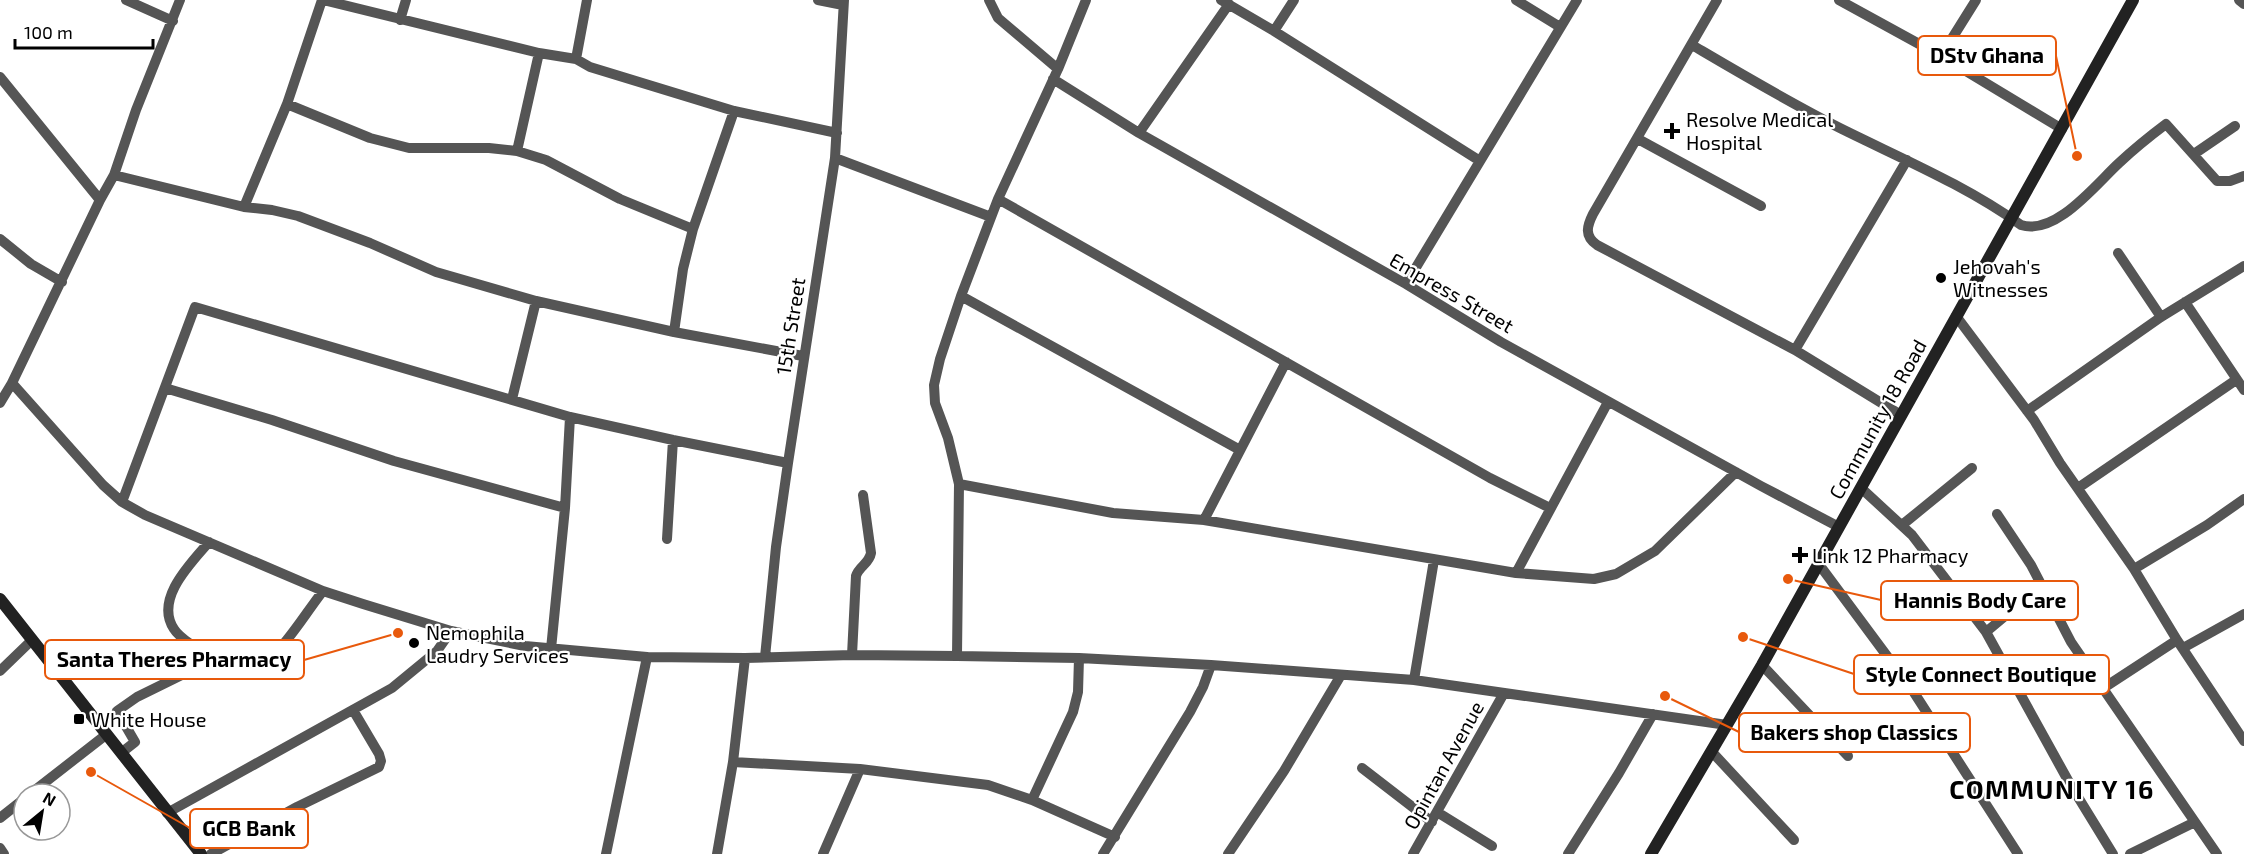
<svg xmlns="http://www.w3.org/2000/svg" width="2244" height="854" font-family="'Exo 2',sans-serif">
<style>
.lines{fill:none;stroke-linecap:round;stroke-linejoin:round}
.street{stroke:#555;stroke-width:10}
.secondary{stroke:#222;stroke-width:12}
.poi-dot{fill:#000;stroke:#fff;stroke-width:2}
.labels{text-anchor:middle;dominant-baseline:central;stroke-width:4.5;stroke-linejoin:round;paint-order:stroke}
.poi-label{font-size:20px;fill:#000;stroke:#fff;text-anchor:start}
.street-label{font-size:20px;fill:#000;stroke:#fff}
.district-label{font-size:26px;font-weight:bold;letter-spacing:1.5px;fill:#000;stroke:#fff}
.leader{fill:none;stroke:#e8590c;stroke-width:2}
.callout-dot{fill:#e8590c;stroke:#fff;stroke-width:2}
.callout{fill:#fff;stroke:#e8590c;stroke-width:2}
.callout-label{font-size:21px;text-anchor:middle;font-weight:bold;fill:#000}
</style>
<rect width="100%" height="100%" fill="#fff"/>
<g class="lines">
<path class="street" d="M 126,0 L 173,21
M 323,0 L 539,53 L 576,59 L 590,67 L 734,111 L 837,133
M 818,0 L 843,5
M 989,0 L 998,18 L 1058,69
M 1221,0 L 1274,31 L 1480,161
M 1516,0 L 1560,27
M 1717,0 L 1593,214 C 1587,226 1584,236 1597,245 L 1795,350 L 1901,415
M 1839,0 L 1941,56 L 2062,129
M 2239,0 L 2244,4
M 400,20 L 406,0
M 1274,31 L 1294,0
M 1692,45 C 1743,75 1795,106 1848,132 C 1907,161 1968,187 2021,225 C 2056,236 2096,184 2119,163 C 2134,149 2150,136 2166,124 L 2217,181 L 2230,181 L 2244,176
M 1941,56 L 1976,0
M 576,59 L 587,0
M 0,77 L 100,200
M 1053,79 L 1139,133 L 1406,284 L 1501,342 L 1761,486 L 1839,527
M 287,104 L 370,138 L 409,148 L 489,148 L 517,151 L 546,160 L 620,199 L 693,229
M 1139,133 L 1229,4
M 1638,139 L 1761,206
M 517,151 L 539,53
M 2194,154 L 2235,126
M 835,158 L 991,217
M 114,175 L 244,207 L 272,210 L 298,216 L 370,243 L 436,272 L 536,301 L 674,332 L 803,356
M 998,199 L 1423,440 L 1490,478 L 1550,508
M 244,207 L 287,104 L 322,0
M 0,239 L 31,264 L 62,282
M 2118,253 L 2161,317
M 1406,284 L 1577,0
M 961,296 L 1240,450
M 2185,302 L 2244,390
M 1956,316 L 2034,420 L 2060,463 L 2134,569 L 2177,640 L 2244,741
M 674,332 L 683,269 L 693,229 L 734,111
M 1795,350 L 1907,160
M 12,383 L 103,485 L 122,502 L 145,515 L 323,591 L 363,604 L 451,631 L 525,646 L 647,657 L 745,658 L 852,655 L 957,656 L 1079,658 L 1211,665 L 1414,680 L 1727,725
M 165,388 L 272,420 L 394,461 L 565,508
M 512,399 L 536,301
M 0,403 L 12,383 L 100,200 L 114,175 L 136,110 L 180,0
M 2027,411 L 2161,317 L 2244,266
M 959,484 L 1113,513 L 1204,520 L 1516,573 L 1594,579 L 1616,574 L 1655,551 L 1736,472
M 1861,488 L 1912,535 L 1986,632 L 2070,784 L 2113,854
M 2078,488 L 2236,380
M 122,502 L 195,307 L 570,417 L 673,440 L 788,463
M 1997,514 L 2031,565 L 2071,642 L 2217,854
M 1204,520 L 1286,362
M 1902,525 L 1972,468
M 667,539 L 673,440
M 1818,563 L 1913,691 L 2018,854
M 2134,569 L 2207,525 L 2244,499
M 1516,573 L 1608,402
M 1986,632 L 2041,586
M 2183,648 L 2244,614
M 551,649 L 565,508 L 570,417
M 852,655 L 856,576 C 859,566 869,564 871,553 L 863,495
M 957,656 L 959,484 L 948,438 L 935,403 L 934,385 L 940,359 L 961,296 L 998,199 L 1058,69 L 1086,0
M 765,657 L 776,547 L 788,463 L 835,158 L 844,0
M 1762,665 L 1848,756
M 0,671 L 32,640
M 248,674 C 281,657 301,619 323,591
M 1414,680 L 1434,560
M 2102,689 L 2177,640
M 1712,752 L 1794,840
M 121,753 L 135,742 L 117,711 L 137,697 L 202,665 L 204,659 L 203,654 C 194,645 180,639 174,629 C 154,599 191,563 209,542
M 733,762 L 860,769 L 988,785 L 1032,800 L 1115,837
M 1362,768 L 1432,822
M 30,794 L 107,734
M 1032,800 L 1073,712 L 1078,692 L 1079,658
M 1437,812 L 1492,846
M 167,813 L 392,688 L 437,651 L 451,631
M 0,818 L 24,799
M 0,848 L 4,854
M 211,854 L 297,807 L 379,767 L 381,761 L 379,754 L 353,710
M 606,854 L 647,657
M 717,854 L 733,762 L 745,658
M 823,854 L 860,769
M 1103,854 L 1190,712 L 1203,687 L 1211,665
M 1228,854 L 1284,771 L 1341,675
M 1413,854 L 1504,693
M 1568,854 L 1619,773 L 1653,714
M 2130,854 L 2195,822"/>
<path class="secondary" d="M 0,599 L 201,854
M 1651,854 L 1762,665 L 2133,0"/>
</g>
<g class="poi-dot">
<path d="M1669 122h6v6h6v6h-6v6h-6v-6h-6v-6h6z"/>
<circle cx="1941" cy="278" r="6"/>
<path d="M1797 546h6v6h6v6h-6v6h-6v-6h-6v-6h6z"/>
<circle cx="414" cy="643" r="6"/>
<rect x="73" y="713" width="12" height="12" rx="3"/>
</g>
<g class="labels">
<g class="poi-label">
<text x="1686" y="119">Resolve Medical<tspan x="1686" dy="23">Hospital</tspan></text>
<text x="1953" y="266">Jehovah's<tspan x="1953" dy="23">Witnesses</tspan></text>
<text x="1812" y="555">Link 12 Pharmacy</text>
<text x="426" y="632">Nemophila<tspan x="426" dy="23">Laudry Services</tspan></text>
<text x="91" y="719">White House</text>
</g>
<g class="street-label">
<text transform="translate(1452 292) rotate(30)">Empress Street</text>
<text transform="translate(790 326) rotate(-81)">15th Street</text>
<text transform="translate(1877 419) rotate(-61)">Community 18 Road</text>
<text transform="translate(1443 765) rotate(-61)">Opintan Avenue</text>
</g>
<g class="district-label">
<text x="2052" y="788">COMMUNITY 16</text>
</g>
</g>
<path class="leader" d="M2077 156L2056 56M1788 579L1881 600M398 633L304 660M1743 637L1854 674M1665 696L1739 732M91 772L190 828"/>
<g class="callout-dot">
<circle cx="2077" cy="156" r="6"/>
<circle cx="1788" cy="579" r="6"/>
<circle cx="398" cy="633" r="6"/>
<circle cx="1743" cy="637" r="6"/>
<circle cx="1665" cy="696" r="6"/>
<circle cx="91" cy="772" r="6"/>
</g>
<g class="callout">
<rect x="1918" y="36" width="138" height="39" rx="6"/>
<rect x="1881" y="581" width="197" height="39" rx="6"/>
<rect x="45" y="640" width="259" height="39" rx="6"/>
<rect x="1854" y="655" width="255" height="39" rx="6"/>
<rect x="1739" y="713" width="231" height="39" rx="6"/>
<rect x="190" y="809" width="118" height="39" rx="6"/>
</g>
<g class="callout-label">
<text x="1987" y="63">DStv Ghana</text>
<text x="1980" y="608">Hannis Body Care</text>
<text x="174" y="667">Santa Theres Pharmacy</text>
<text x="1981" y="682">Style Connect Boutique</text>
<text x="1854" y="740">Bakers shop Classics</text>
<text x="249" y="836">GCB Bank</text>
</g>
<g transform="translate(42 812) rotate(30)"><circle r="28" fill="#ffffff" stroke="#999999" stroke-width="1.5"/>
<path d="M0-4.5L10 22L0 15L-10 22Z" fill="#000000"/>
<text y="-9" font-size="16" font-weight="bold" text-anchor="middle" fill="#000000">N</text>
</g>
<path d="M15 39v9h138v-9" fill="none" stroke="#000000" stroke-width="3"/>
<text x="24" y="39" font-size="18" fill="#000000" stroke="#ffffff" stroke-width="4.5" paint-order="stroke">100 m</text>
</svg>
